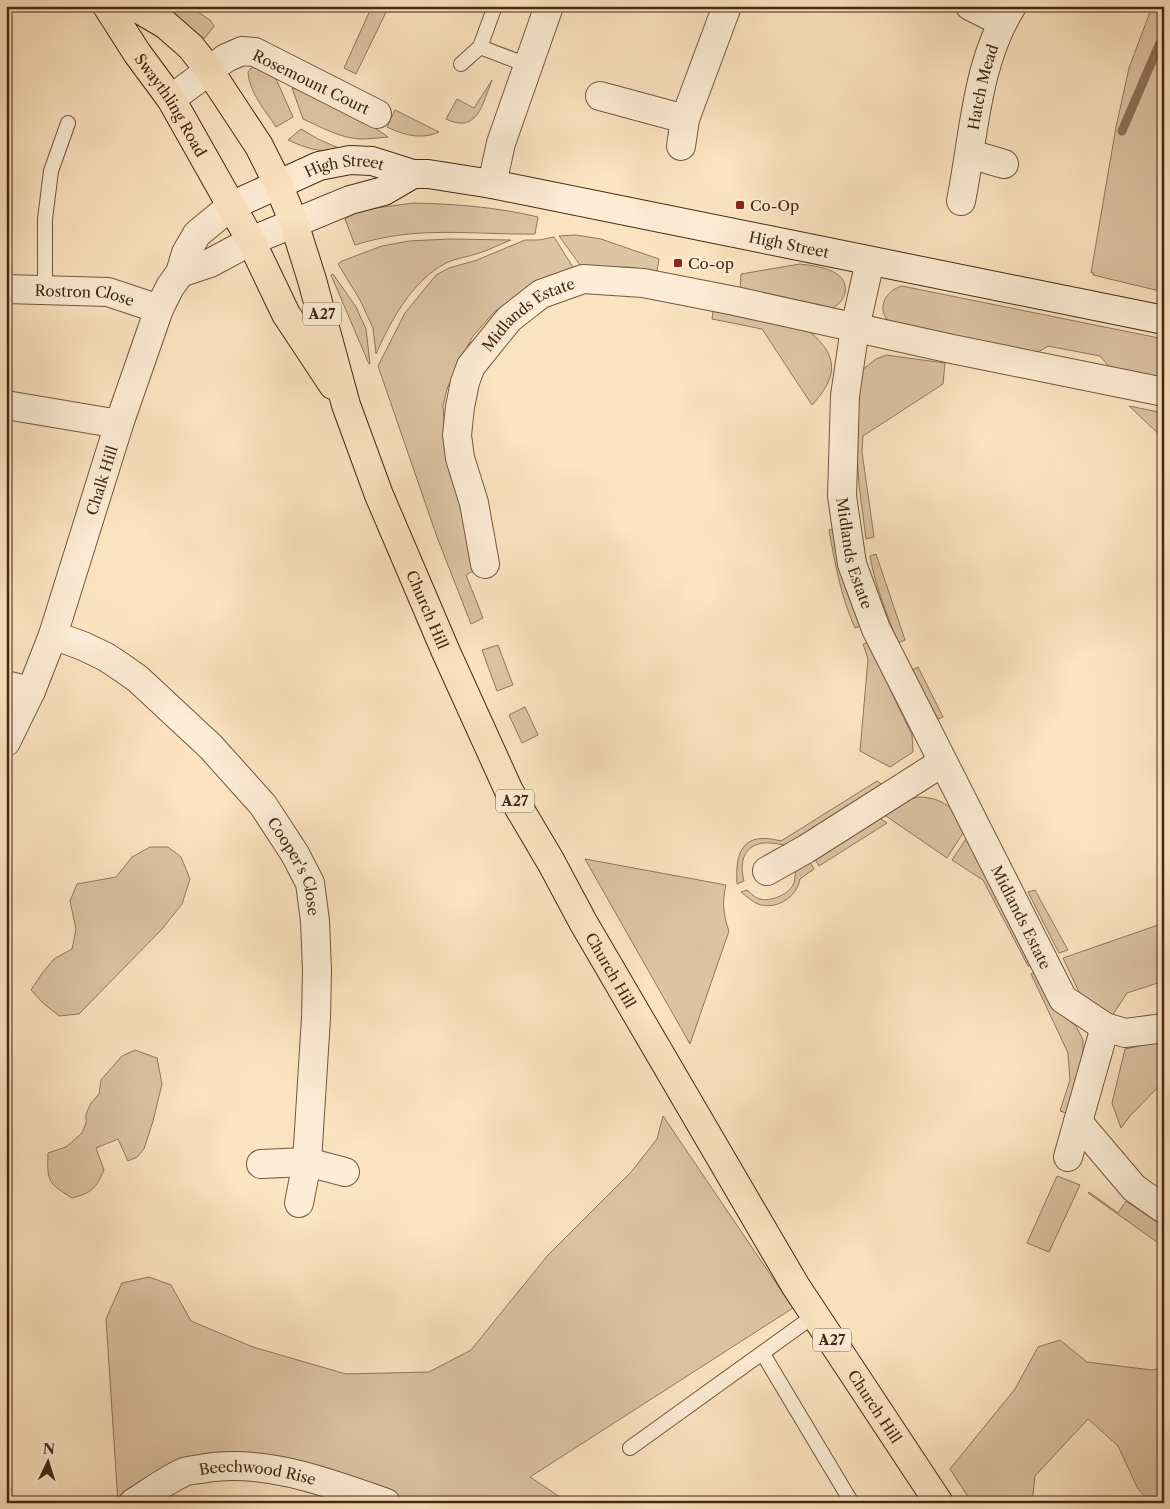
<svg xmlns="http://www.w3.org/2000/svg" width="1170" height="1509" font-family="'Libre Caslon Text',serif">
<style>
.green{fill:#ddc4a3;stroke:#92765c}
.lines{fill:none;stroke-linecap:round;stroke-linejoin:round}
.stream{stroke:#8e7258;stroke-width:9}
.service-casing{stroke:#74563f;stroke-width:16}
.minor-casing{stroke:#74563f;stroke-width:30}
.tertiary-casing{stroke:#74563f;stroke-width:30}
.secondary-casing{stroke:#462714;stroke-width:30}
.primary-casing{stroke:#462714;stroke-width:30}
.service{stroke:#fdedd6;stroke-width:14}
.minor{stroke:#fdedd6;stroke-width:28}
.tertiary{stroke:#fdedd6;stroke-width:28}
.secondary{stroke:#fdedd6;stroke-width:28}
.primary{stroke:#fce4c0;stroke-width:28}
.poi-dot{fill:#8f2418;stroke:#fdedd6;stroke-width:2}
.labels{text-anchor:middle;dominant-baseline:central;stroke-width:4;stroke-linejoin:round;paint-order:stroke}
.shield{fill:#fdedd6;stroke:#7d624e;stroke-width:1}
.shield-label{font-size:14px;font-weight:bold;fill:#462714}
.street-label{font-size:15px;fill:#462714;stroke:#fdedd6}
.poi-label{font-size:15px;fill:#462714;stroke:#fdedd6;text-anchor:start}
</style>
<rect width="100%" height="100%" fill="#fce4c0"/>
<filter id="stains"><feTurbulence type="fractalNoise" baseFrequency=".004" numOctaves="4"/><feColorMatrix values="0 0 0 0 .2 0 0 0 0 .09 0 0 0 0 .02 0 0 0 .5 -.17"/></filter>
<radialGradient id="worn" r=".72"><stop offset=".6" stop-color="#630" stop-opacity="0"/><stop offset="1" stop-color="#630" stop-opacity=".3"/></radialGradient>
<path class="green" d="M 165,6 L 189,6 L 210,20 L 214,26 L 205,38 L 201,38 Z
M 372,6 L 389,6 L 356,74 L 344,68 Z
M 1153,6 L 1164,6 L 1164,292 L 1093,275 L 1094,273 L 1091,273 L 1116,127 L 1129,68 L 1150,12 Z
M 259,67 L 276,79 L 293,117 L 276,127 C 265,110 249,92 248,72 L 251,68 Z
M 492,80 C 483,102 478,135 446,119 L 457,99 L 474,108 Z
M 292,88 C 325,100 359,116 388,137 C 378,138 369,139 360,139 C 340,138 321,127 303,119 Z
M 395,110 L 439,132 C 422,140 403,135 387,127 Z
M 301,129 L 318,139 L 341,149 C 320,153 308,149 288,140 Z
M 413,203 C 455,204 497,207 538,217 L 535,234 C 472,235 417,225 355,245 L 345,219 L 362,210 Z
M 576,235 L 601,239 L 659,259 L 657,271 L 627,267 L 583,269 L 559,236 Z
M 554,237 L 576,272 L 525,291 L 495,311 L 473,336 L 456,368 L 447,389 L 443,406 L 445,432 L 479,568 L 466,575 L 483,618 L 471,624 L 437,537 L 378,366 L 405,313 L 436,275 L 449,268 L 477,260 L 525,240 L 539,240 Z
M 450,239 L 511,240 C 500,244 490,250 479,253 C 468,257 456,258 446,263 C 412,281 391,320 376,354 L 373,328 L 360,300 L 338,264 L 342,261 L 382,246 L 409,241 Z
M 800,264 C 816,266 849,269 845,293 C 842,303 836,307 826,311 L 740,293 L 741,274 Z
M 333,274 L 356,307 L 366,329 L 370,364 L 369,364 L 331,275 Z
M 902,286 L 1164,339 L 1164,382 L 1111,369 L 1100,356 L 1048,346 L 1035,354 L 896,327 C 893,324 888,321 886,318 C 877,304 889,289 902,286 Z
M 713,311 L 810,332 C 840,357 837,378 812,405 L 762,329 L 712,319 Z
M 886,355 L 945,363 L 943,384 L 863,436 L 862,452 L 874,537 L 866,539 L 859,485 L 856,437 L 856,415 L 862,370 L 876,359 Z
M 1129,406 L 1164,413 L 1164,439 Z
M 836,528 L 861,626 L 855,628 C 841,597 835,564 829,530 Z
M 876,554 L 905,640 L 898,643 C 887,614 875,586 870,556 Z
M 868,643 L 912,735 L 913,752 L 890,767 L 860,751 L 868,659 L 863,644 Z
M 498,645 L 513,685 L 497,691 L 482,650 Z
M 918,667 L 943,717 L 938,719 L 912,670 Z
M 525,707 L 538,735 L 522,743 L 509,715 Z
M 877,781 L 884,786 L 786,845 C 781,845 776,843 770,843 C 746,841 738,860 744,881 L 737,884 C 735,851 743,831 781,841 Z
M 919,797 C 945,798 952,808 966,828 L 947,858 L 883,814 L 906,800 Z
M 878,817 L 887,823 L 819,866 L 813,856 Z
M 968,836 L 1035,963 L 1028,966 L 983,880 L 952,860 Z
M 150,847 L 168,847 L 181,857 L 190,879 L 182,904 L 162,929 L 79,1014 L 59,1016 L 42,1002 L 31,990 L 43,972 L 54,959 L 72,949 L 76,929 L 70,901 L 77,884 L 116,877 L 132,857 Z
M 585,859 L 726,885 C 722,901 723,915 729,931 L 690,1044 Z
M 808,859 L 814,869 L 800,879 C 797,896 779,909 761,905 C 755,904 746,896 741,892 L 747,890 C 751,893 755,898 760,899 C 771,902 790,894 794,883 C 795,878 795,872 797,867 Z
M 1035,890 L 1068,950 L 1059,953 L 1028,892 Z
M 1164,923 L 1164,981 L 1127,993 L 1112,1016 L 1086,999 L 1079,992 L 1063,958 Z
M 1038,970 L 1064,1016 L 1076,1026 L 1083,1040 L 1083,1058 L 1066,1113 L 1060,1111 L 1070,1080 L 1068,1053 L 1031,974 Z
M 1164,1041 L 1164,1081 L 1130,1116 L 1121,1128 L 1112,1103 L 1125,1049 Z
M 135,1050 L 157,1058 L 162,1084 L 153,1121 L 144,1149 L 137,1157 L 128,1161 L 118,1139 L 96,1148 L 104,1170 C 96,1188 92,1193 72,1198 C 48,1183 47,1182 48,1153 L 66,1147 L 82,1133 L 86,1123 L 86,1114 L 91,1103 L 99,1094 L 101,1080 L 122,1056 Z
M 663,1116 L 793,1308 L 530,1477 L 569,1503 L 386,1503 L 221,1465 L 133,1503 L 118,1503 L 106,1319 L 122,1283 L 149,1277 L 171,1285 L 191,1321 L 253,1347 L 346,1374 L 429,1372 L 471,1350 L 548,1255 L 631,1172 L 657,1139 Z
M 1057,1176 L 1080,1185 L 1049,1252 L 1027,1243 Z
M 1089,1192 L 1118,1213 L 1126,1201 L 1164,1227 L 1164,1247 L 1088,1193 Z
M 1060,1340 L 1087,1362 L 1152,1370 L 1164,1368 L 1164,1503 L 1151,1503 L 1138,1489 L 1118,1446 L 1088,1419 L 1035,1476 L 1032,1503 L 972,1503 L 950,1469 L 1015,1389 L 1038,1347 Z"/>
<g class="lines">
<path class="stream" d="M 1122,131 L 1159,45 L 1164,40"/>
<g class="service-casing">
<path id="service" d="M 495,6 L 480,47 L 530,66
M 461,64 L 480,47
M 45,291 L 45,219 L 51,171 L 68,123
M 763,1354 L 852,1503
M 630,1448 L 815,1315"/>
</g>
<g class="minor-casing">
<g id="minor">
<path d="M 970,6 L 1002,22"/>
<path d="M 600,96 L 685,119"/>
<path d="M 171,99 L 226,58 L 242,51 L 255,52 L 377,114"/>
<path d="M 681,146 L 685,119 L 727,6"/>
<path d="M 970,154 L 1004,164"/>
<path id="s1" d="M 961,201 C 974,136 976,63 1012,6"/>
<path id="s2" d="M 870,261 L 855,328 L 845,396 L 842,496 L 852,564 L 876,629 L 1063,999 L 1105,1027 L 1125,1033 L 1164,1028"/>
<path id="s3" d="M 6,289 L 108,292 L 159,309"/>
<path d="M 6,405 L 119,424"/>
<path id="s4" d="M 485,564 L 474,503 L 460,458 L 457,435 L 460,407 L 465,382 L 471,366 L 509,319 L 541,294 L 583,279 L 643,283 L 735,301 L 952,349 L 1164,392"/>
<path id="s5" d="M 53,635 L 83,646 L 106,657 L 124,669 L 138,679 L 211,747 L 263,805 L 295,854 L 310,883 L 315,921 L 317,970 L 316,1018 L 307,1162 L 299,1203"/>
<path d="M 6,685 L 31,691"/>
<path d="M 767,871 L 806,849 L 943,762"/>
<path d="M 1078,1122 L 1134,1188 L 1164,1209"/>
<path d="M 1068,1157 L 1105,1027"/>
<path d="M 261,1164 L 307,1162 L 345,1172"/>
<path id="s6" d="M 133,1503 C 149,1493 165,1481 182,1473 C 187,1470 195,1470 201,1469 C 261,1457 330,1483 386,1503"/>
</g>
</g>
<g class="tertiary-casing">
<g id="tertiary">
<path d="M 492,184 L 501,143 L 549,6"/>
<path d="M 180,273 L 210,263 L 251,241"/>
<path id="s7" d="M 6,742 L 31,691 L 53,635 L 119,424 L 159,309 L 170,287 L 180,273 L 186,253 L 197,234 L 231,206"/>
</g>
</g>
<g class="secondary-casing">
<g id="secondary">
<path id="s8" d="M 231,206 L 319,166 L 350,160 L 372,161 L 413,174 L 428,174 L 492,184 L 1164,320"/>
<path d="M 251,241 L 350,200 L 384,191 L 413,174"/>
</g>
</g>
<g class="primary-casing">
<g id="primary">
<path id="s9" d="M 107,6 L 137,53 L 171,99 L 251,241 L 286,314 L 333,385"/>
<path id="s10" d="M 134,6 L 166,25 L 191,47 L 209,70 L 259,146 L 278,184 L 294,223 L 312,280 L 346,405 L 379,495 L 446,652 L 509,791 L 551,862 L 583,922 L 795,1285 L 939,1503"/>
</g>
</g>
<use href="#service" class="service"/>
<use href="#minor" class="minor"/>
<use href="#tertiary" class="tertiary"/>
<use href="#secondary" class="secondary"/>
<use href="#primary" class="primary"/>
</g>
<g class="poi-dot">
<rect x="735" y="200" width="10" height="10" rx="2.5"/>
<rect x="673" y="258" width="10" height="10" rx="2.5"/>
</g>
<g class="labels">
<g class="shield">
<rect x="303" y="302.5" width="38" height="23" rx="4"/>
<rect x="496" y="789.5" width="38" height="23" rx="4"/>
<rect x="813" y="1328.5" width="38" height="23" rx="4"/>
</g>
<g class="shield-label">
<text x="322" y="314">A27</text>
<text x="515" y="801">A27</text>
<text x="832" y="1340">A27</text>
</g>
<g class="street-label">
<text transform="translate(311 82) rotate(26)">Rosemount Court</text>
<text stroke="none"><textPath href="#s1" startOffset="116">Hatch Mead</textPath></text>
<text stroke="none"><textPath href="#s9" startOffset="118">Swaythling Road</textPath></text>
<text stroke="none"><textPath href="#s8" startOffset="122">High Street</textPath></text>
<text stroke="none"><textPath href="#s8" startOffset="576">High Street</textPath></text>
<text stroke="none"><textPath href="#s3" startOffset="79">Rostron Close</textPath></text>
<text stroke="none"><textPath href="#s4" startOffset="282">Midlands Estate</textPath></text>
<text stroke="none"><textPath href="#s7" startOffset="279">Chalk Hill</textPath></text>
<text stroke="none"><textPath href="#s2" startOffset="296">Midlands Estate</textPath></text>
<text stroke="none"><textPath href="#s10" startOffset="685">Church Hill</textPath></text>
<text stroke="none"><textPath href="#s5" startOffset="344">Cooper's Close</textPath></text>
<text stroke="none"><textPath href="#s2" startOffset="698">Midlands Estate</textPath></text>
<text stroke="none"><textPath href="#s10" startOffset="1090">Church Hill</textPath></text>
<text stroke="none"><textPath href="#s10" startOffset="1600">Church Hill</textPath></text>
<text stroke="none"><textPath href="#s6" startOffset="134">Beechwood Rise</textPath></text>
</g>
<g class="poi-label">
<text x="750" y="205">Co-Op</text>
<text x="688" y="263">Co-op</text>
</g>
</g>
<rect width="1170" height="1509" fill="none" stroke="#fce4c0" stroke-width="25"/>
<rect x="8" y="8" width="1155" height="1494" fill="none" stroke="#462714" stroke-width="2.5"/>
<rect x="12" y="12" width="1145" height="1484" fill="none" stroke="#462714"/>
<g transform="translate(48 1462) rotate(4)" stroke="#fdedd6" stroke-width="4" paint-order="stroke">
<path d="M0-4L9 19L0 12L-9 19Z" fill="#462714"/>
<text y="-8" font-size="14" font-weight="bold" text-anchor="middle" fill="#462714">N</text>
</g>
<rect width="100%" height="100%" filter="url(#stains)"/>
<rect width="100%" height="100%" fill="url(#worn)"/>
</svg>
